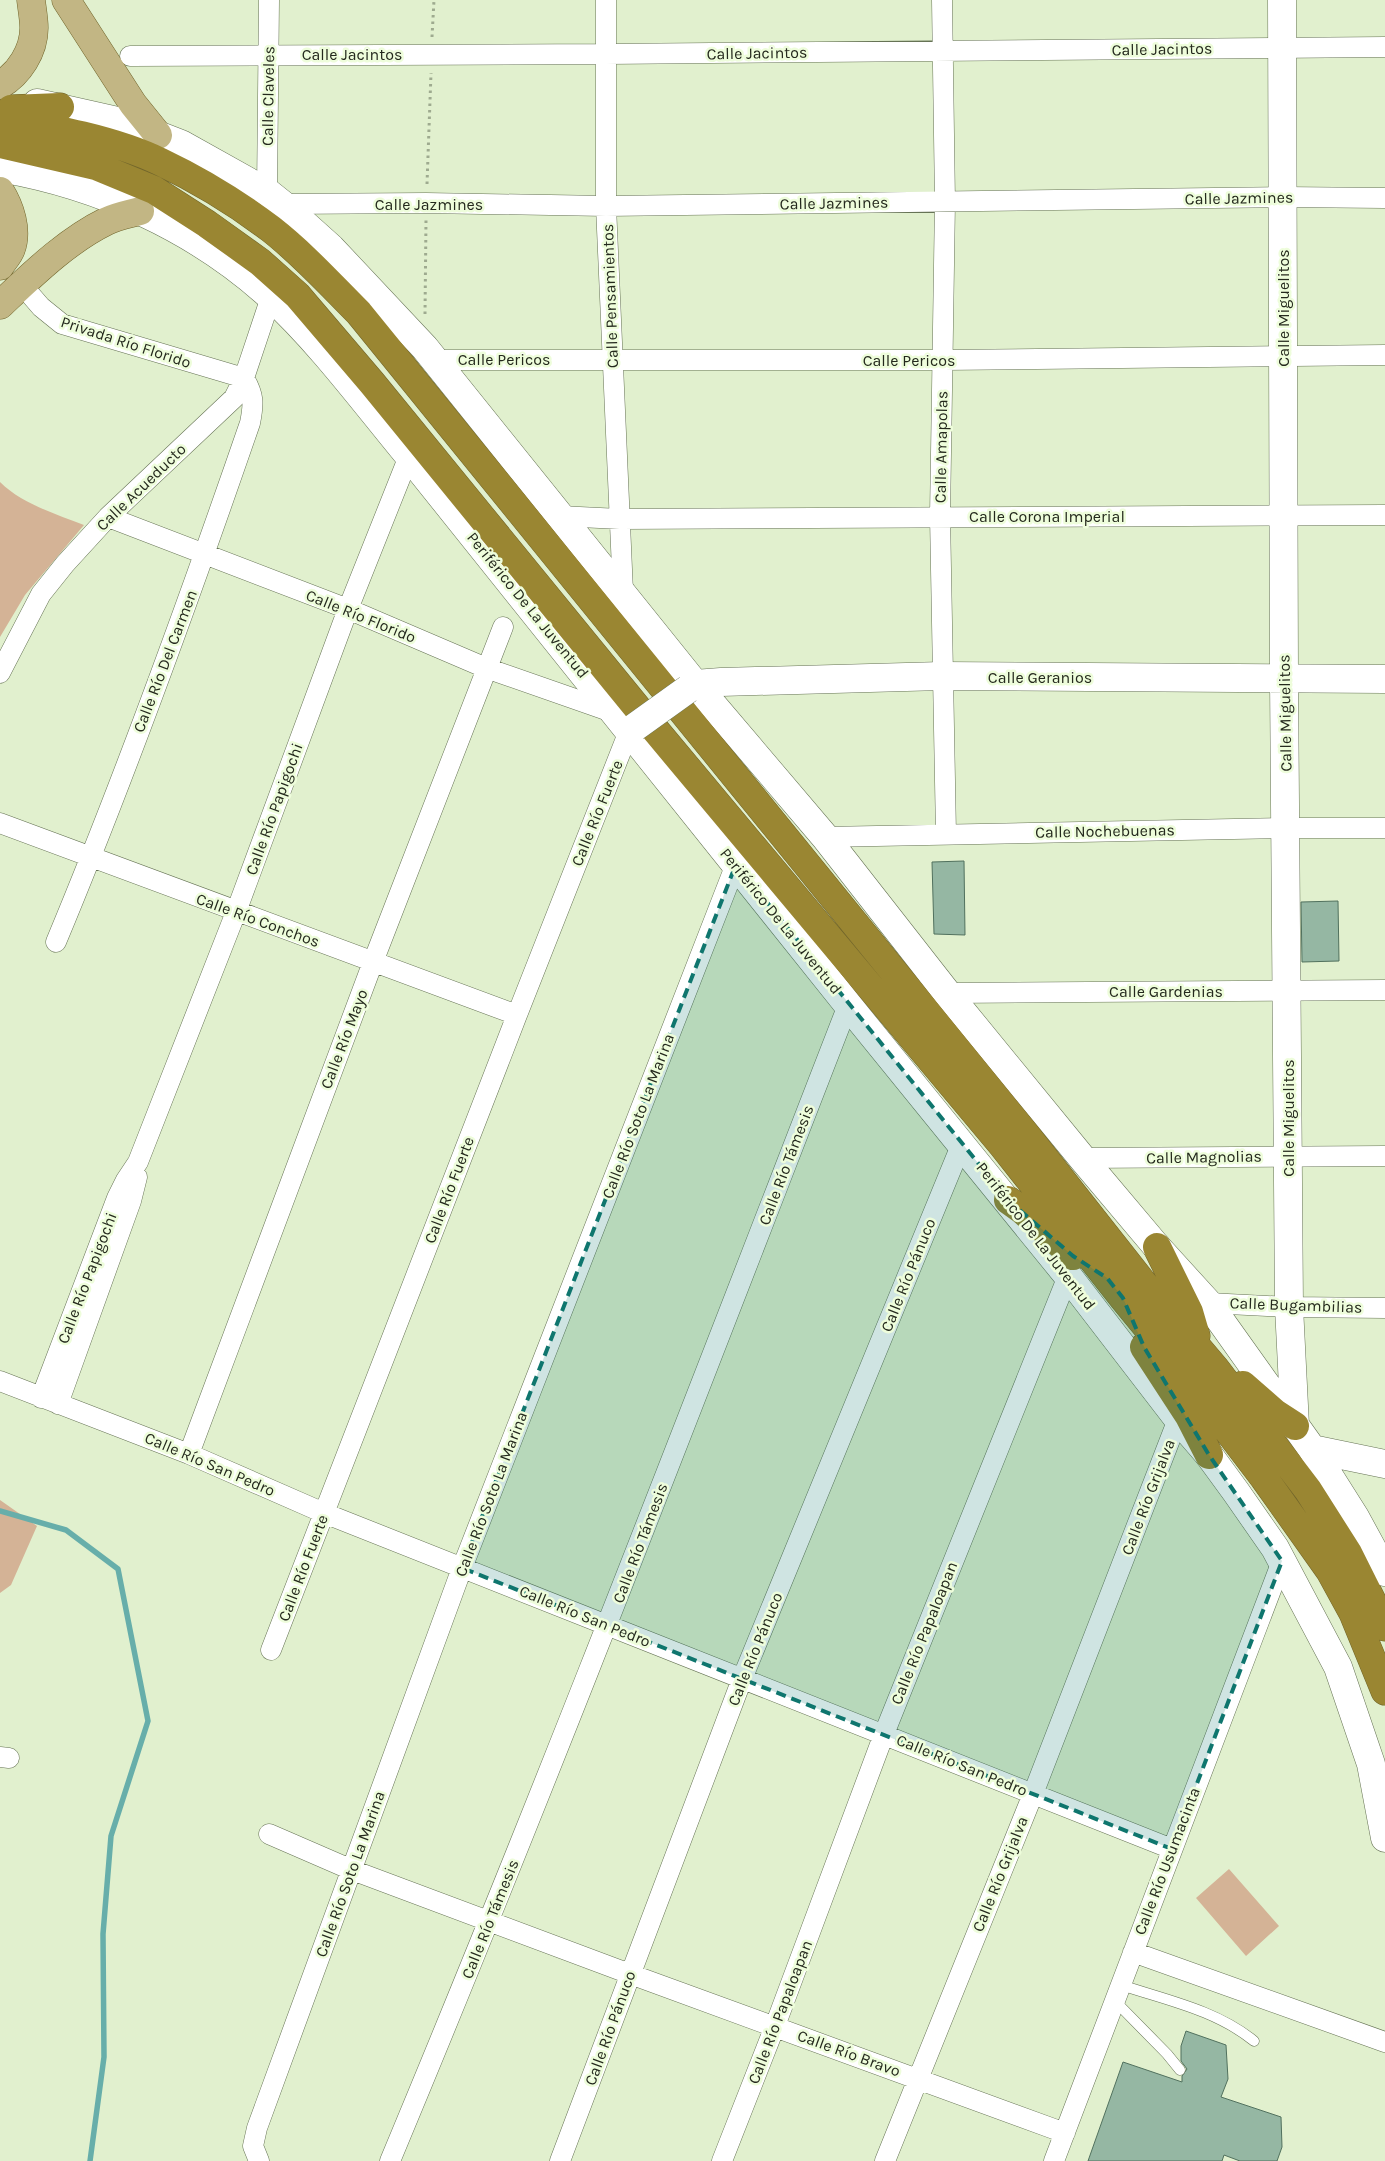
<svg xmlns="http://www.w3.org/2000/svg" width="1385" height="2161" font-family="Karla,sans-serif">
<style>
.green{fill:#d4b396}
.lines{fill:none;stroke-linecap:round;stroke-linejoin:round}
.stream{stroke:#67aeaa;stroke-width:5.5}
.building{fill:#95b7a3;stroke:#51715e}
.lane-casing{stroke:#667355;stroke-width:11}
.street-casing{stroke:#667355;stroke-width:21}
.secondary-casing{stroke:#667355;stroke-width:29}
.primary-casing{stroke:#71652b;stroke-width:29}
.highway-casing{stroke:#71652b;stroke-width:29}
.path{stroke:#9eaa8f;stroke-width:3;stroke-dasharray:2.5 4;stroke-linecap:butt}
.lane{stroke:#fff;stroke-width:10}
.street{stroke:#fff;stroke-width:20}
.secondary{stroke:#fff;stroke-width:28}
.primary{stroke:#c2b684;stroke-width:28}
.highway{stroke:#9a8632;stroke-width:28}
.secondary-bridge-casing{stroke:#667355;stroke-width:29;stroke-linecap:butt}
.secondary-bridge{stroke:#fff;stroke-width:28}
.marked{fill:#0f766e;fill-opacity:0.2;stroke:#0f766e;stroke-width:4;stroke-dasharray:10 6;stroke-linejoin:round}
.labels{text-anchor:middle;dominant-baseline:central;stroke-width:5;stroke-linejoin:round;paint-order:stroke}
.street-label{font-size:16px;fill:#24291d;stroke:#eefddb}
</style>
<rect width="100%" height="100%" fill="#e1f0ce"/>
<path class="green" d="M 0,482 C 22,504 56,514 84,525 L 25,595 L 0,637 Z
M 0,1500 L 37,1526 L 11,1585 L 0,1593 Z
M 1229,1869 L 1279,1926 L 1246,1956 L 1196,1898 Z"/>
<g class="lines">
<path class="stream" d="M 0,1511 L 66,1530 L 118,1569 L 148,1721 L 111,1836 L 103,1934 L 104,2057 L 90,2161"/>
</g>
<path class="building" d="M 964,861 L 965,935 L 934,934 L 932,862 Z
M 1338,901 L 1339,961 L 1302,962 L 1301,902 Z
M 1186,2031 L 1226,2045 L 1228,2079 L 1221,2097 L 1281,2117 L 1282,2147 L 1277,2161 L 1240,2161 L 1224,2155 L 1222,2161 L 1088,2161 L 1123,2062 L 1182,2082 L 1182,2076 L 1187,2069 L 1181,2061 L 1181,2046 Z"/>
<g class="lines">
<g class="lane-casing">
<path id="lane" d="M 1121,1985 C 1166,2000 1216,2010 1254,2041
M 1115,2001 L 1167,2054 L 1180,2070"/>
</g>
<g class="street-casing">
<path id="street" d="M 606,0 L 606,206 L 623,592
M 942,0 L 945,202 L 940,516 L 946,834
M 130,56 L 607,54 L 1385,47
M 267,192 L 269,0
M 282,204 L 426,203 L 606,206 L 1283,197 L 1385,198
M 22,285 L 41,307 L 62,324 L 244,378 C 254,395 254,403 250,423 C 190,597 127,772 56,942
M 433,360 L 943,360 L 1385,355
M 559,516 L 620,519 L 1385,515
M 108,517 L 348,609 L 486,668 L 615,713
M 0,673 L 41,594 L 65,564 L 108,517 L 234,398 L 244,378 L 271,297
M 0,823 L 517,1015
M 825,837 L 1286,828 L 1385,828
M 947,993 L 1385,990
M 1082,1158 L 1385,1156
M 1208,1303 L 1289,1307 L 1385,1308
M 0,1381 L 189,1454 L 324,1513 L 1172,1849
M 41,1398 L 117,1198 L 126,1180 L 138,1162 L 236,912 L 348,609 L 409,456
M 58,1404 L 131,1201 L 137,1177
M 189,1454 L 373,962 L 503,627
M 271,1650 L 517,1015 L 629,731
M 0,1757 L 9,1758
M 269,1834 L 352,1870 L 630,1974 L 1065,2133
M 1133,1952 L 1385,2042
M 259,2161 L 253,2146 L 257,2128 L 462,1568 L 736,864
M 390,2161 C 550,1778 698,1391 848,1005
M 560,2161 L 742,1679 L 962,1143
M 722,2161 L 775,2026 L 884,1734 L 1068,1276
M 885,2161 L 1033,1794 L 1178,1419
M 1054,2161 L 1282,1561"/>
</g>
<g class="secondary-casing">
<path id="secondary" d="M 1282,0 L 1284,679 L 1289,1307 L 1295,1426
M 37,103 L 126,123 L 158,135 L 181,144 L 267,192 L 282,204 L 331,248 L 425,348 L 695,684 L 825,837 L 947,993 L 1082,1158 L 1157,1247 L 1208,1303 L 1312,1449 L 1355,1517 L 1385,1572
M 0,168 C 99,185 195,228 270,296 C 321,343 365,403 409,456 L 848,1005 L 1068,1276 L 1178,1419 L 1209,1455 L 1236,1492 L 1275,1548 L 1338,1667 L 1371,1764 L 1385,1838
M 688,689 L 695,684 L 721,682 L 942,676 L 1385,679
M 1312,1449 L 1385,1464"/>
</g>
<g class="primary-casing">
<path id="primary" d="M 66,0 L 133,104 L 158,135
M 0,85 C 19,74 34,51 34,28 C 34,19 32,9 31,0
M 0,191 C 10,207 18,230 11,249 C 9,255 3,261 0,266
M 0,305 C 32,275 66,241 107,221 C 117,216 129,214 140,211"/>
</g>
<g class="highway-casing">
<path id="highway" d="M 11,109 L 60,107
M 0,119 C 51,128 114,139 161,162 C 199,180 238,204 271,229 C 303,254 331,285 359,313 L 1024,1132 L 1143,1283 L 1215,1368 L 1308,1490 L 1348,1553 L 1385,1627
M 0,144 L 96,166 L 154,190 L 207,224 L 260,262 L 297,295 L 372,383 L 652,726 L 1003,1146 L 1123,1298 L 1178,1365 L 1264,1478 L 1330,1571 L 1353,1613 L 1385,1691
M 1008,1200 L 1022,1210 L 1073,1256
M 1157,1247 L 1189,1312 L 1196,1336
M 1144,1347 L 1189,1416 L 1209,1455
M 1243,1385 L 1275,1413 L 1295,1426"/>
</g>
<path class="path" d="M 432,37 L 434,0
M 427,184 L 431,73
M 425,314 L 426,220"/>
<use href="#lane" class="lane"/>
<use href="#street" class="street"/>
<use href="#secondary" class="secondary"/>
<use href="#primary" class="primary"/>
<use href="#highway" class="highway"/>
<g class="secondary-bridge-casing">
<path id="secondary-bridge" d="M 635,727 L 688,689"/>
</g>
<use href="#secondary-bridge" class="secondary-bridge"/>
</g>
<path class="marked" d="M 736,864 L 1008,1200 L 1073,1256 L 1107,1278 L 1123,1298 L 1144,1347 L 1209,1455 L 1282,1561 L 1172,1849 L 462,1568 Z"/>
<g class="labels">
<g class="street-label">
<text transform="translate(1162 49) rotate(-1)">Calle Jacintos</text>
<text transform="translate(757 53) rotate(-1)">Calle Jacintos</text>
<text x="352" y="54">Calle Jacintos</text>
<text transform="translate(268 96) rotate(-89)">Calle Claveles</text>
<text transform="translate(1239 198) rotate(-1)">Calle Jazmines</text>
<text transform="translate(834 203) rotate(-1)">Calle Jazmines</text>
<text x="429" y="204">Calle Jazmines</text>
<text transform="translate(610 296) rotate(-92)">Calle Pensamientos</text>
<text transform="translate(1283 308) rotate(-90)">Calle Miguelitos</text>
<text transform="translate(126 342) rotate(18)">Privada Río Florido</text>
<text x="504" y="359">Calle Pericos</text>
<text x="909" y="360">Calle Pericos</text>
<text transform="translate(941 447) rotate(-89)">Calle Amapolas</text>
<text transform="translate(141 487) rotate(-44)">Calle Acueducto</text>
<text x="1047" y="516">Calle Corona Imperial</text>
<text transform="translate(528 605) rotate(51)">Periférico De La Juventud</text>
<text transform="translate(361 616) rotate(22)">Calle Río Florido</text>
<text transform="translate(165 661) rotate(-69)">Calle Río Del Carmen</text>
<text x="1040" y="677">Calle Geranios</text>
<text transform="translate(1285 713) rotate(-91)">Calle Miguelitos</text>
<text transform="translate(274 809) rotate(-70)">Calle Río Papigochi</text>
<text transform="translate(597 813) rotate(-68)">Calle Río Fuerte</text>
<text transform="translate(1105 831) rotate(-1)">Calle Nochebuenas</text>
<text transform="translate(258 920) rotate(20)">Calle Río Conchos</text>
<text transform="translate(781 921) rotate(51)">Periférico De La Juventud</text>
<text x="1166" y="991">Calle Gardenias</text>
<text transform="translate(344 1039) rotate(-69)">Calle Río Mayo</text>
<text transform="translate(638 1116) rotate(-69)">Calle Río Soto La Marina</text>
<text transform="translate(1288 1118) rotate(-90)">Calle Miguelitos</text>
<text transform="translate(1204 1157) rotate(-1)">Calle Magnolias</text>
<text transform="translate(786 1165) rotate(-69)">Calle Río Támesis</text>
<text transform="translate(449 1190) rotate(-69)">Calle Río Fuerte</text>
<text transform="translate(1036 1236) rotate(52)">Periférico De La Juventud</text>
<text transform="translate(908 1275) rotate(-68)">Calle Río Pánuco</text>
<text transform="translate(87 1278) rotate(-69)">Calle Río Papigochi</text>
<text transform="translate(1296 1305) rotate(2)">Calle Bugambilias</text>
<text transform="translate(210 1464) rotate(23)">Calle Río San Pedro</text>
<text transform="translate(491 1494) rotate(-69)">Calle Río Soto La Marina</text>
<text transform="translate(1148 1497) rotate(-69)">Calle Río Grijalva</text>
<text transform="translate(640 1543) rotate(-69)">Calle Río Támesis</text>
<text transform="translate(303 1568) rotate(-69)">Calle Río Fuerte</text>
<text transform="translate(585 1616) rotate(22)">Calle Río San Pedro</text>
<text transform="translate(924 1633) rotate(-68)">Calle Río Papaloapan</text>
<text transform="translate(755 1649) rotate(-68)">Calle Río Pánuco</text>
<text transform="translate(962 1765) rotate(22)">Calle Río San Pedro</text>
<text transform="translate(1167 1861) rotate(-69)">Calle Río Usumacinta</text>
<text transform="translate(350 1874) rotate(-70)">Calle Río Soto La Marina</text>
<text transform="translate(1000 1874) rotate(-68)">Calle Río Grijalva</text>
<text transform="translate(490 1919) rotate(-68)">Calle Río Támesis</text>
<text transform="translate(780 2012) rotate(-69)">Calle Río Papaloapan</text>
<text transform="translate(610 2028) rotate(-70)">Calle Río Pánuco</text>
<text transform="translate(849 2053) rotate(20)">Calle Río Bravo</text>
</g>
</g>
</svg>
